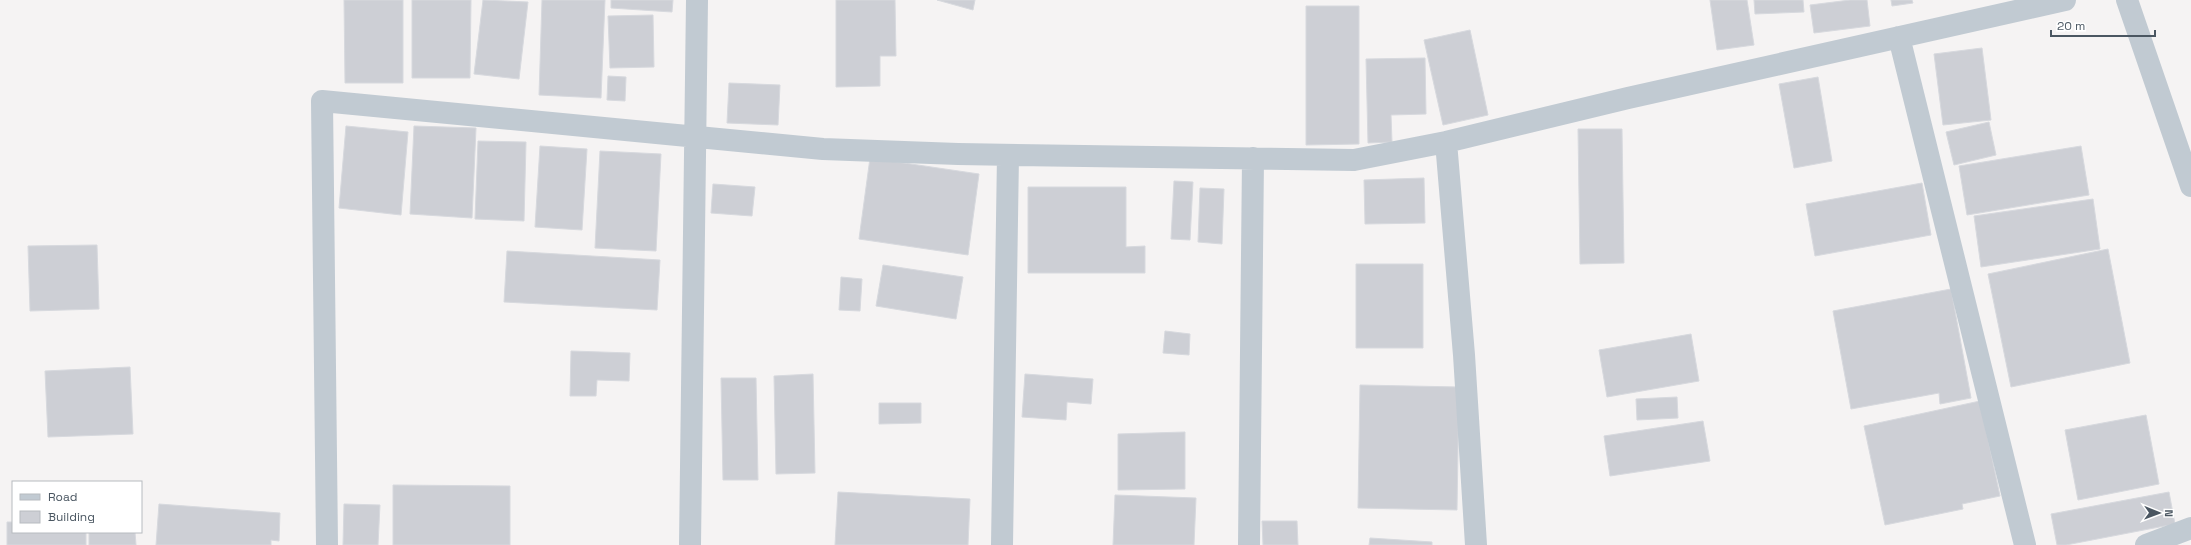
<svg xmlns="http://www.w3.org/2000/svg" width="2191" height="545" font-family="'Space Grotesk',sans-serif">
<style>
.building{fill:#cdcfd5;stroke:#d7d9de}
.lines{fill:none;stroke-linecap:round;stroke-linejoin:round}
.street{stroke:#c1cad2;stroke-width:22}
</style>
<rect width="100%" height="100%" fill="#f5f3f3"/>
<path class="building" d="M 344,0 L 403,0 L 403,83 L 345,83 Z
M 412,0 L 471,0 L 470,78 L 412,78 Z
M 483,0 L 528,2 L 519,79 L 474,74 Z
M 542,0 L 605,0 L 601,98 L 539,95 Z
M 611,0 L 673,0 L 672,12 L 611,8 Z
M 836,0 L 895,0 L 896,56 L 880,56 L 880,86 L 836,87 Z
M 937,0 L 975,0 L 973,10 Z
M 1710,0 L 1747,0 L 1754,45 L 1717,50 Z
M 1754,0 L 1803,0 L 1804,12 L 1755,14 Z
M 1850,0 L 1867,0 L 1870,26 L 1814,33 L 1810,5 Z
M 1891,0 L 1912,0 L 1913,3 L 1892,6 Z
M 1306,6 L 1359,6 L 1359,144 L 1306,145 Z
M 653,15 L 654,67 L 610,68 L 608,16 Z
M 1470,30 L 1488,115 L 1443,125 L 1424,40 Z
M 1982,48 L 1991,120 L 1943,125 L 1934,54 Z
M 1425,58 L 1426,114 L 1391,115 L 1392,142 L 1368,143 L 1366,59 Z
M 608,76 L 626,77 L 625,101 L 607,100 Z
M 1818,77 L 1832,161 L 1794,168 L 1779,84 Z
M 729,83 L 780,85 L 778,125 L 727,123 Z
M 1989,122 L 1996,155 L 1954,165 L 1946,132 Z
M 346,126 L 408,132 L 401,215 L 339,208 Z
M 414,126 L 476,128 L 472,218 L 410,214 Z
M 1578,129 L 1622,129 L 1624,263 L 1580,264 Z
M 478,141 L 526,142 L 524,221 L 475,219 Z
M 540,146 L 587,149 L 582,230 L 535,227 Z
M 2081,146 L 2089,195 L 1967,215 L 1959,166 Z
M 600,151 L 661,154 L 656,251 L 595,248 Z
M 870,158 L 979,174 L 968,255 L 859,239 Z
M 1424,178 L 1425,223 L 1365,224 L 1364,180 Z
M 1174,181 L 1193,182 L 1190,240 L 1171,239 Z
M 1922,183 L 1931,235 L 1815,256 L 1806,204 Z
M 713,184 L 755,187 L 752,216 L 711,213 Z
M 1028,187 L 1126,187 L 1126,247 L 1145,246 L 1145,273 L 1028,273 Z
M 1200,188 L 1224,189 L 1222,244 L 1198,242 Z
M 2093,199 L 2100,249 L 1981,267 L 1974,216 Z
M 97,245 L 99,309 L 30,311 L 28,246 Z
M 2108,249 L 2130,363 L 2011,387 L 1988,274 Z
M 507,251 L 660,260 L 657,310 L 504,302 Z
M 1356,264 L 1423,264 L 1423,348 L 1356,348 Z
M 883,265 L 963,277 L 956,319 L 876,306 Z
M 841,277 L 862,279 L 860,311 L 839,310 Z
M 1951,289 L 1971,398 L 1940,404 L 1939,393 L 1851,409 L 1833,311 Z
M 1165,331 L 1190,334 L 1189,355 L 1163,353 Z
M 1691,334 L 1699,381 L 1607,397 L 1599,350 Z
M 571,351 L 630,353 L 629,381 L 597,380 L 596,396 L 570,396 Z
M 130,367 L 133,434 L 48,437 L 45,371 Z
M 813,374 L 815,473 L 776,474 L 774,376 Z
M 1025,374 L 1093,379 L 1091,404 L 1067,402 L 1066,420 L 1022,417 Z
M 721,378 L 756,378 L 758,480 L 723,480 Z
M 1360,385 L 1459,387 L 1457,510 L 1358,508 Z
M 1677,397 L 1678,418 L 1637,420 L 1636,399 Z
M 1980,401 L 2000,496 L 1962,504 L 1963,509 L 1885,525 L 1864,426 Z
M 879,403 L 921,403 L 921,423 L 879,424 Z
M 2146,415 L 2159,484 L 2078,500 L 2065,430 Z
M 1703,421 L 1710,461 L 1610,476 L 1604,436 Z
M 1185,432 L 1185,489 L 1118,490 L 1118,434 Z
M 393,485 L 510,486 L 510,545 L 393,545 Z
M 838,492 L 970,499 L 968,545 L 835,545 Z
M 2169,492 L 2175,524 L 2066,545 L 2057,545 L 2051,514 Z
M 1115,495 L 1196,498 L 1194,545 L 1113,545 Z
M 159,504 L 280,513 L 279,541 L 271,540 L 271,545 L 156,545 Z
M 344,504 L 380,505 L 378,545 L 343,545 Z
M 1262,521 L 1297,521 L 1298,545 L 1263,545 Z
M 7,522 L 13,522 L 13,532 L 86,532 L 86,545 L 7,545 Z
M 89,532 L 135,532 L 136,545 L 89,545 Z
M 1370,538 L 1432,542 L 1432,545 L 1369,545 Z"/>
<g class="lines">
<path class="street" d="M 2127,0 L 2191,186
M 1899,37 L 2025,545
M 1446,142 L 1464,355 L 1476,545
M 327,545 L 322,101 L 823,149 L 958,154 L 1354,160 L 1446,142 L 1628,98 L 2065,0
M 690,545 L 697,0
M 1002,545 L 1008,155
M 1249,545 L 1253,158
M 2146,545 L 2191,528"/>
</g>
<rect x="12" y="481" width="130" height="52" fill="#ffffff" stroke="#b7bbc0"/>
<rect x="20" y="494" width="20" height="6" fill="#c1cad2" stroke="#b7bbc0"/>
<text x="48" y="501" font-size="12" fill="#4a5661">Road</text>
<rect x="20" y="511" width="20" height="12" fill="#cdcfd5" stroke="#b7bbc0"/>
<text x="48" y="521" font-size="12" fill="#4a5661">Building</text>
<g transform="translate(2159 513) rotate(91)" stroke="#ffffff" stroke-width="3" paint-order="stroke">
<path d="M0-3L7 15L0 10L-7 15Z" fill="#4a5661"/>
<text y="-6" font-size="11" font-weight="bold" text-anchor="middle" fill="#4a5661">N</text>
</g>
<path d="M2051 30v6h104v-6" fill="none" stroke="#4a5661" stroke-width="2"/>
<text x="2057" y="30" font-size="12" fill="#4a5661" stroke="#ffffff" stroke-width="3" paint-order="stroke">20 m</text>
</svg>
